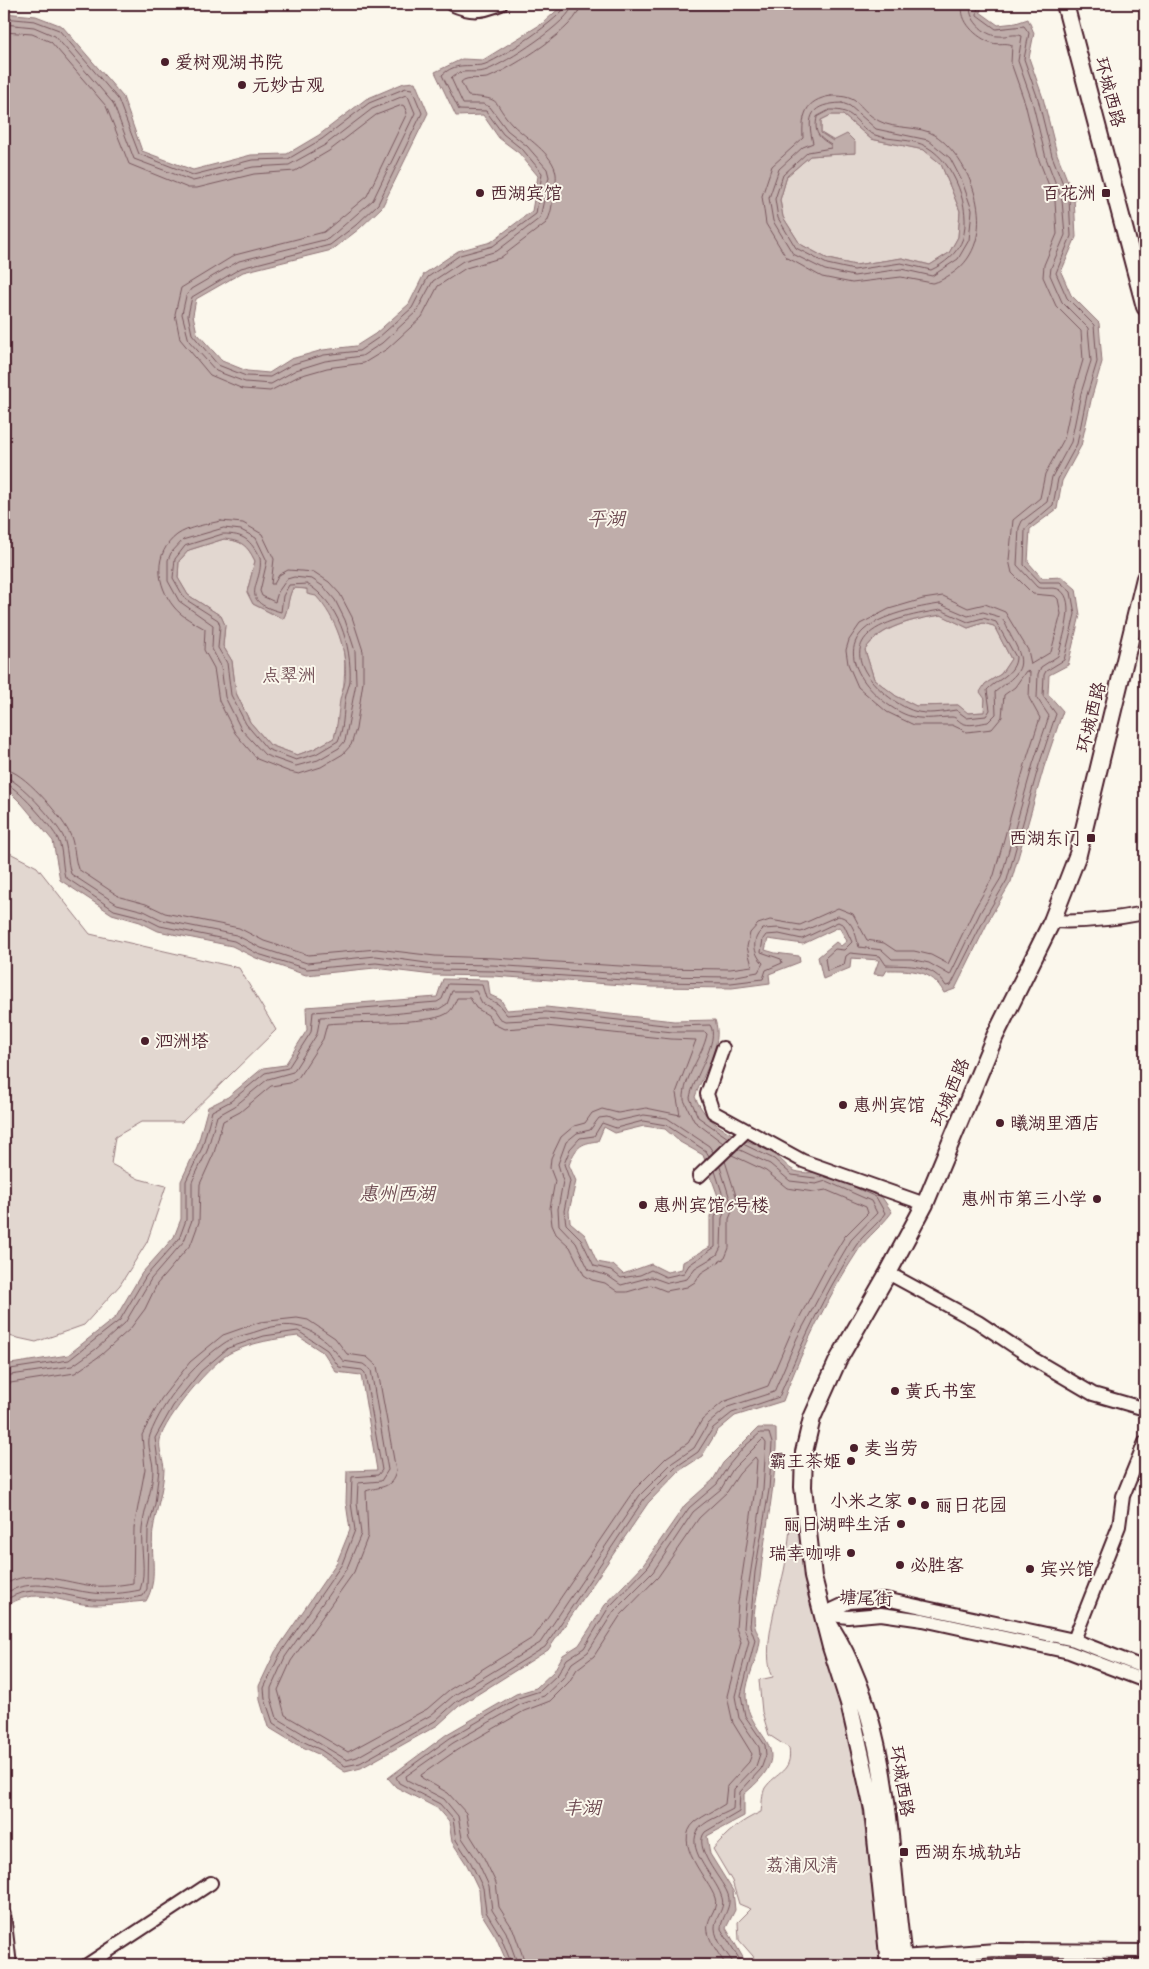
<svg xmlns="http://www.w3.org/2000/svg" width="1149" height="1969" font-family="Caveat,'LXGW WenKai TC',sans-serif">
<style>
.green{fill:#e2d7d0;stroke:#967b7e}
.water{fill:#bfadaa;stroke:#907477;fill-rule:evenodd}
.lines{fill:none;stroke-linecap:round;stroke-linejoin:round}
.shore{stroke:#79585e;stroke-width:1}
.minor-casing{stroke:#4a1f2b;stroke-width:16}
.major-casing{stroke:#4a1f2b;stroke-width:20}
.minor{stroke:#fbf7ec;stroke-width:12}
.major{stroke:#fbf7ec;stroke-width:16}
.poi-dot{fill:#4a1f2b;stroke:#fbf7ec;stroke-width:2}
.labels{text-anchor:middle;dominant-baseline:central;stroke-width:4;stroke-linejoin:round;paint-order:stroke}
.poi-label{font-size:18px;fill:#4a1f2b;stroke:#fbf7ec;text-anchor:start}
.street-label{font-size:18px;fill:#4a1f2b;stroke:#fbf7ec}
.park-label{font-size:18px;fill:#704d54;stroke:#fbf7ec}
.water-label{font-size:19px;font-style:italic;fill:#6d4a51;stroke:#fbf7ec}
</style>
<rect width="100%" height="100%" fill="#fbf7ec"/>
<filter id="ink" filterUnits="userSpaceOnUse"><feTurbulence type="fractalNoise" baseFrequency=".02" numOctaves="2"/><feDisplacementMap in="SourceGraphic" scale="10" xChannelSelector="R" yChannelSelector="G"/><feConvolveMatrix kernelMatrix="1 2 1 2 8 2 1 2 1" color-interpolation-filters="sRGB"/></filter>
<g filter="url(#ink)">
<path class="green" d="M 831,115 L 843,115 L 871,139 L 924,150 L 941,164 L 960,211 L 958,237 L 949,253 L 930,265 L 902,258 L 855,265 L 828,259 L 800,244 L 783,217 L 780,200 L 787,176 L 810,156 L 855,153 L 821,133 L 821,120 Z
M 224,539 C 242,541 247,545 255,561 L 247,592 L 253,604 L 283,619 C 289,609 287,598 293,588 C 298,588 304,588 308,590 C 327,599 342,635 344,655 C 347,676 340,717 334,738 L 314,749 L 297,755 L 270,745 L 250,722 L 236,693 L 232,661 L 223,646 L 225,625 L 221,616 L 188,595 L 178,578 L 179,561 L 189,550 Z
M 942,615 L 968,628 L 983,623 L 994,626 L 1011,659 L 1001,674 L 985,684 L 985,712 L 967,713 L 958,705 L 916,706 L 896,696 L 874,679 L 865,650 C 880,626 915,619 942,615 Z
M 4,850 L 37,867 L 90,934 L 239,968 L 276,1030 L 182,1122 L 141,1122 L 115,1137 L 111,1164 L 139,1179 L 166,1186 L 147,1242 L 120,1285 L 84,1325 L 36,1342 L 4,1335 Z
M 791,1518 L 802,1526 L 820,1629 L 859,1779 L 882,1965 L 757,1965 L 753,1956 L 739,1940 L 738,1922 L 751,1909 L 739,1904 L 732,1881 L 713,1849 C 727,1832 741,1821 761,1812 C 762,1805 762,1794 765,1788 C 776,1772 793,1772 789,1748 L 769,1735 L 762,1712 L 759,1680 L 773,1677 C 760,1652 778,1598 784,1571 C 788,1554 789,1536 791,1518 Z"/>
<path class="water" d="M 564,4 L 983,4 L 980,12 L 998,25 L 1016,23 L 1028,19 L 1034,33 L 1029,58 L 1043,98 L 1057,154 L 1074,197 L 1076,237 L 1061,272 L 1071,295 L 1099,323 L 1102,362 L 1092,396 L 1081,446 L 1062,481 L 1057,509 L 1030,529 L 1028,562 L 1042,578 L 1062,577 L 1076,589 L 1080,615 L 1068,665 L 1049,675 L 1048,694 L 1063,711 L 1044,767 L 1011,882 L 991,916 L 955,989 L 944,993 C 932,969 911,970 887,970 L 884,975 L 874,974 L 879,960 L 851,958 L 850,968 L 823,979 L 818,957 L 836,942 L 841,946 L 847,941 L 839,927 L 803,944 L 768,939 L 765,950 L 775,953 L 799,956 L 800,962 L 769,974 L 770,983 L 732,988 L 652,987 L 493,976 L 433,975 L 375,968 L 306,975 L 256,958 L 232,946 L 158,931 L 140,922 L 112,914 L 60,880 L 53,841 L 22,804 L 4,786 L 4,13 L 36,16 L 62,26 L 123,97 L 142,151 L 193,170 L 251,155 L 287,154 L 319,135 L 366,99 L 404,83 L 415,82 L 428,113 L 382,207 L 359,229 L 332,250 L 243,272 L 196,299 L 193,315 L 197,333 L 222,361 L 247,371 L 269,373 L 291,359 L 323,350 L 356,346 L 375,334 L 409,304 L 424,274 L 458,251 L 491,242 L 532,211 L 538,176 L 519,153 L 499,138 L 483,115 L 456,116 L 435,72 L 462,59 L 483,60 L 543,23 ZM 831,115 L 843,115 L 871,139 L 924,150 L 941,164 L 960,211 L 958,237 L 949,253 L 930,265 L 902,258 L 855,265 L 828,259 L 800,244 L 783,217 L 780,200 L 787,176 L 810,156 L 855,153 L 855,142 L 847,134 L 833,141 L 821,133 L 821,120 ZM 224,539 C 242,541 247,545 255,561 L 247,592 L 253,604 L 283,619 C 289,609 287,599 293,588 L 307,589 L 307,594 L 316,596 C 336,618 348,651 345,681 C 344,688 341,694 340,700 C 338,713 338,725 334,738 L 314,749 L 297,755 L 270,745 L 250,722 L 236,693 L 232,661 L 223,646 L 225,625 L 221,616 L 188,595 L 178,578 L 179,561 L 189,550 ZM 941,615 L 968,628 L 983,623 L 994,626 L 1011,659 L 1001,674 L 985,684 L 980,692 L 985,699 L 984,712 L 968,713 L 958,705 L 916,706 L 896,696 L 874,679 L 865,650 C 879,626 915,619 941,615 Z
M 443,979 L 488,980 L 490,995 L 501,1000 L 507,1010 L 546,1007 L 674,1021 L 715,1020 C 724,1045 703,1073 695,1097 C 711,1133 743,1136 774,1154 C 781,1158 787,1168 795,1171 C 805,1174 816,1173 825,1169 L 879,1193 L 892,1212 C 882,1226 868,1236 859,1249 C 828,1296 802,1349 783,1401 L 735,1416 L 717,1431 L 702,1456 L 679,1471 L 648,1503 L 548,1650 L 459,1706 L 438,1725 L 361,1768 L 345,1772 L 318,1754 L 296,1744 L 268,1727 L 260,1700 L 259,1686 L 275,1652 L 337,1562 L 350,1530 L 346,1503 L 347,1471 L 377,1470 L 361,1375 L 336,1372 L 324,1353 L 298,1336 C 275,1339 253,1342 232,1352 C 213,1360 164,1419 160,1440 C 158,1449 164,1460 164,1470 C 163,1491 156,1510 153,1530 C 150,1554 159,1579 146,1601 C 130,1602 113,1605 96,1605 C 61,1605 36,1583 4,1608 L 4,1365 L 68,1355 L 116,1317 L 142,1273 L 174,1237 L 181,1219 L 181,1181 L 197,1147 L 208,1107 L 228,1097 L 263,1068 L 285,1065 L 307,1030 L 306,1007 L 437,997 ZM 644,1126 L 665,1129 L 680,1142 L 703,1155 L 719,1199 L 710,1216 L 710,1247 L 683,1262 L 682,1269 L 667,1272 L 651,1264 L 623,1274 L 613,1265 L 597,1262 L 585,1235 L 570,1222 L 569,1211 L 576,1181 L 569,1165 C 575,1148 580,1143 598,1141 L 604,1127 L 615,1133 Z
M 758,1428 L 776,1428 C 778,1479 765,1527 760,1578 C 758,1593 752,1613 755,1627 C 756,1632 761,1636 760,1641 C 758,1659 746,1678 746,1696 C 747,1739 803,1746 744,1794 L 744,1816 L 707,1836 L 710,1854 L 733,1891 L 735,1910 L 726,1928 L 745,1961 L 752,1965 L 508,1965 L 496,1937 L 481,1913 L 479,1890 L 467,1865 L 452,1842 L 449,1822 L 437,1808 L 396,1787 L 388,1778 L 447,1734 L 516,1694 L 536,1688 L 554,1671 L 563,1655 L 579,1645 L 605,1605 L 644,1564 L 685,1505 L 713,1480 L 723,1463 Z"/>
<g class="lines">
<path class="shore" d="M 4,18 L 35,21 L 59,30 L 118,99 L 139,154 L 193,175 L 252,160 L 288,159 L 322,139 L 369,103 L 406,88 L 412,89 L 422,113 L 378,204 L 356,225 L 330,245 L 241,268 L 192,297 L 188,315 L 192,334 L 218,365 L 246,376 L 270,377 L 293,364 L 324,355 L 359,351 L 378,338 L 412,308 L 428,277 L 460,255 L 493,246 L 536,214 L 542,173 L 523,150 L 503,134 L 486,111 L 459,110 L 442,75 C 456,62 467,67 482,65 C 495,63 565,16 567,4
M 4,24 L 34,27 L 55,36 L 113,103 L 134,159 L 193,181 L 253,167 L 289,165 L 325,145 L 372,109 L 406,95 L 408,96 L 415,113 L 373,200 L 328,239 L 239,261 L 191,289 L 186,296 L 182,314 L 189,341 L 216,371 L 245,382 L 271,384 L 296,370 L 325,361 L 362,356 L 382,343 L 416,312 L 433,281 L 463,261 L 497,251 L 540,218 L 549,177 L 547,169 L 527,146 L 507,130 L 490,107 L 483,104 L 463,104 L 451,78 C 462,67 474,75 487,70 C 504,64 572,21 573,4
M 4,32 L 32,34 L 51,42 L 106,106 L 129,164 L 188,188 L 197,188 L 254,174 L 295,171 L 329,151 L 376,115 L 402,105 L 404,106 L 407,113 L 367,196 L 324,232 L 235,255 L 181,288 L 175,314 L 180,339 L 210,375 L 243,389 L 270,391 L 299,376 L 327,368 L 364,363 L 387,349 L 422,317 L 438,286 L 466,268 L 500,258 L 546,223 C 551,215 552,206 553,197 C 554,189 557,181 556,174 C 554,154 525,137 513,125 C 490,101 506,99 468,96 L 461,82 C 468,75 480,81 490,77 C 511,68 580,27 581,4
M 831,96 C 862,95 857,109 879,121 C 895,130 919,125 935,135 C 975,162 1000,241 953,273 C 946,277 940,282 932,283 L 901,277 L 852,283 L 822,277 L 786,257 L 766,224 L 762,196 L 772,166 L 803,138 C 802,116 804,100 831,96 Z
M 842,103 L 850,106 L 876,129 L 928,140 L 950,158 L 962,181 L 972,210 L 969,240 L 958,259 L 932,276 L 901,269 L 854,276 L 825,270 L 793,254 L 773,221 L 769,198 L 779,169 L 803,147 L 813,143 C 806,115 811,104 842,103 Z
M 830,110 C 858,109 855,127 875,135 C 891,141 913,138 927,147 C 955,163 971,208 963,238 C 958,253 944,264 931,270 L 901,263 L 854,270 L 827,264 L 796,248 L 778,218 L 775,199 L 783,175 L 808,152 L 831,148 L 831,145 C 818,137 814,133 817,117 Z
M 221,521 L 243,523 L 262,534 L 274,559 L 271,584 L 274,584 L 279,575 L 288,570 L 314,572 L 329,582 L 340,594 L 352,617 L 363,651 L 363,682 L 356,729 L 351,745 L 343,754 L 321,767 L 299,774 L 290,772 L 257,759 L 235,733 L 219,701 L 214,668 L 204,650 L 205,629 C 195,623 182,617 174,607 C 156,585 153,553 177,535 C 188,527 208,524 221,521 Z
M 224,528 L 241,530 L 256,538 L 267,561 L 260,591 L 262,596 L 275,602 L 278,592 L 287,579 L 294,577 L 312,579 L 324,587 L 335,600 L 345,620 L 355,651 L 356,683 L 345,741 L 339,748 L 318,760 L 296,766 L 265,755 L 241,729 L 225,697 L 221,666 L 212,649 L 213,625 L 179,601 L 168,581 L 168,560 L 171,553 L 183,540 Z
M 223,534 C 245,534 250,540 260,558 C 264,584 235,600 281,612 L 283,596 L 289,585 L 307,584 C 338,602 352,645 350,681 C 349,687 346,693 345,700 C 343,714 344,728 338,741 L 316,754 L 296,760 L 267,749 L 246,724 L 231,695 L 227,663 L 218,648 L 220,626 L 218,620 L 185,599 L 173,578 L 175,559 L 185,546 Z
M 940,604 L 968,616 L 983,612 L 1000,617 C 1006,622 1008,631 1012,638 C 1029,668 1020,672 995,692 L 996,714 L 988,722 C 981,723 971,726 965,724 C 959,723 957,717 952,717 C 939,717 926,720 913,717 C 883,710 831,660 864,630 C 881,615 918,607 940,604 Z
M 941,610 L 968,622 L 983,618 L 996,622 L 1016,657 C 1016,674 996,680 987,690 L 990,710 L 986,716 L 967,718 L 956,710 C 943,712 927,715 914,711 C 889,703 839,661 869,634 C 884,620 921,613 941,610 Z
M 4,769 C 23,770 60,815 69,832 C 75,843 74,858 78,869 L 120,897 L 146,904 L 165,913 L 239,928 L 264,941 L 308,955 L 377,949 L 435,956 L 494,958 L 652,968 L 730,969 L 752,966 L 747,947 L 750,933 L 758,924 L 770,920 L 800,925 L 838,908 L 853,914 L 867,940 L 884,943 L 896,951 L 914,951 L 931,955 L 948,964 L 975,908 L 994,875 L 1026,761 L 1040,718 L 1029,698 L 1030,672 L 1026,671 L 1015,687 L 1004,695 L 1002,717 L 992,729 L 967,732 L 952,725 L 914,725 L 887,712 L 858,687 L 848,664 L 846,650 L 849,640 L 860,624 L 889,609 L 923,599 L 943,596 L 968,608 L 985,604 L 1005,612 L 1028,650 L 1031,664 L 1051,652 L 1061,614 L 1058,599 L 1055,596 L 1033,594 L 1012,573 L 1009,560 L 1013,520 L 1040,498 L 1045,474 L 1064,439 L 1074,391 L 1083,360 L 1081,331 L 1056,306 L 1043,277 L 1044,265 L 1057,234 L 1055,201 L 1039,160 L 1025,103 L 1011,63 L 1012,45 C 1006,42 999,45 992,43 C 977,38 958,21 963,4
M 4,777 C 18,778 56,822 63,836 C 68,847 67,862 71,874 L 117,904 L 144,911 L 162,920 L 236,935 L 261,948 L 307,963 L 376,956 L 434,964 L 493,965 L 652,976 L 731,977 L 758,972 L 763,963 C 753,953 751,939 763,929 L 779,928 L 801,932 L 838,916 C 853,918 856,936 859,947 L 882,950 L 892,959 L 911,959 L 929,963 L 950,975 L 981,911 L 1001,878 L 1033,764 L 1049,716 L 1037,698 L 1038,674 L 1041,667 L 1058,656 C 1062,640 1077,601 1060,590 C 1054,586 1044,590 1037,587 L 1017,565 L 1019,528 L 1022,521 L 1047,502 L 1052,477 L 1071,442 L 1081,393 L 1091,361 L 1088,328 L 1062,302 L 1050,275 L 1051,268 L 1065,235 L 1062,200 L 1046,158 L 1032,101 L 1018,61 L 1022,36 C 1015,33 1006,37 998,36 C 985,36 966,18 971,4
M 4,783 C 15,784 53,828 58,839 C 63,850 62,866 65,877 L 114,910 L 142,917 L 160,926 L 234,941 L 258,954 L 307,969 L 376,963 L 434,970 L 493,971 L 652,982 L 731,983 L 763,979 L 766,970 L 782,963 L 781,959 L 761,952 L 763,939 L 766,935 L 779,934 L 802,939 L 838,922 L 844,925 L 852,942 L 844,950 L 835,949 L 825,958 L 827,971 L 844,965 L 846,956 L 850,953 L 880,956 L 886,965 C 909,966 932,963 946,986 L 951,985 L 987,914 L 1007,880 L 1039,765 L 1056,714 L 1043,696 L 1044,675 L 1046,671 L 1064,660 L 1075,614 L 1071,592 L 1060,582 L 1040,582 L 1024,565 L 1025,529 L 1053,505 L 1058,479 L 1077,444 L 1087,395 L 1097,362 L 1094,325 L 1067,298 L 1056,273 L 1071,236 L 1069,199 L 1052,156 L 1038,99 L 1024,59 L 1029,33 L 1024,26 L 996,29 L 977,15 L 978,4
M 743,1144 L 774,1159 L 792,1175 L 815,1178 L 822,1176
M 713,1152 L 709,1146 L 667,1118 L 644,1115 L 617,1121 L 607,1117 L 599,1118 L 590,1130 L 577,1133 L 566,1142 L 558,1164 L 563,1181 L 558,1209 L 559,1225 L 576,1243 L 589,1270 L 608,1276 L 621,1285 L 651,1277 L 668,1283 L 687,1279 L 695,1268 L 717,1255 L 721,1247 L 722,1218 L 730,1199 L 720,1167
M 709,1156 L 706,1151 L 666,1125 L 643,1121 L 616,1128 L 602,1123 L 594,1136 L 580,1138 L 570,1149 L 564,1164 L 570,1181 L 564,1211 L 566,1224 L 581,1239 L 594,1266 L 611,1270 L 621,1278 L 640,1275 L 651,1270 L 666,1277 L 684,1273 L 689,1265 L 715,1247 L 715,1217 L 724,1199 L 715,1171
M 4,1370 L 69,1360 L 120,1320 L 146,1276 L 179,1239 L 186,1220 L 186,1181 L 202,1148 L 212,1111 L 231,1101 L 265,1073 L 288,1068 L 311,1032 L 313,1012 L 437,1002 L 442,999 L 448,984 L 482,985 L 486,998 L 498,1004 L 507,1015 L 546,1012 L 673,1026 L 710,1025 C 721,1040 692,1080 690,1098 L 698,1117 L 728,1138
M 4,1376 L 72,1366 L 96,1349 L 125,1323 L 151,1279 L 184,1241 L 192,1220 L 192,1182 L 207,1151 L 217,1116 L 235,1106 L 268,1079 L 293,1072 L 317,1034 L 320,1017 L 382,1015 L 439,1009 L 447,1004 L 452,991 L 476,991 L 482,1003 L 493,1009 L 499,1018 L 505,1021 L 546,1019 L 673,1032 L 705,1032 L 707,1034 C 703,1056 683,1077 684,1100 L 694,1121 L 723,1143
M 4,1384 L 75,1373 L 101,1355 L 130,1329 L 145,1309 L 157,1284 L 191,1244 L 199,1222 L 200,1184 L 214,1153 L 223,1121 L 240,1112 L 271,1086 L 290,1083 L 298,1078 L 323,1039 L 327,1024 C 354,1021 427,1025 446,1014 C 453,1010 454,1004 457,998 L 470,998 L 476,1008 L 488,1015 L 494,1024 L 504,1029 L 546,1026 L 671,1039 L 696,1040 L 676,1093 L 680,1115 L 646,1108 L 618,1113 L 602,1109 L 592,1113 L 585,1123 L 574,1126 L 561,1137 L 551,1158 L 550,1168 L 555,1181 L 550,1208 L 552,1225 L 556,1234 L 570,1247 L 584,1275 L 592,1280 L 605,1283 L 618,1292 L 627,1292 L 651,1285 L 666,1291 L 687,1287 L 695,1282 L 701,1273 L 725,1258 L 729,1248 L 729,1219 L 737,1199 L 725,1161
M 4,1585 C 31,1567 65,1583 94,1586 C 106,1587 122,1585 133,1583 L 134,1528 L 145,1469 L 142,1435 L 161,1399 L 190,1362 L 223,1335 L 260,1322 L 297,1318 L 308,1320 L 335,1338 L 347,1354 L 367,1357 L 377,1366 L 396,1471 C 392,1490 379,1486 366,1491 L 368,1536 L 354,1572 L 291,1661 L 278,1690 L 285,1715 L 348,1752 L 427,1709 L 449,1690 L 534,1637 L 634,1490 L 667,1457 L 688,1443 L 702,1420 L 723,1402 L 768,1386 L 790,1335 L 827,1266 L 845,1236 L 868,1213 L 866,1207 L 826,1190 L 814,1192 L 787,1188 L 766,1171 L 732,1155
M 4,1594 C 32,1576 63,1590 94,1593 C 107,1595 126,1593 140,1590 C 147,1571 140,1549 142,1529 C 144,1509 153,1490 153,1469 C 153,1459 146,1445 150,1435 C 163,1401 193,1365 223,1344 C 232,1337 247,1335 258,1331 C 297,1317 320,1330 343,1361 L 363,1364 L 371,1370 L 388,1470 L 381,1481 L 358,1483 L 357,1503 L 361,1534 L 347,1568 L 285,1657 L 271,1688 L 271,1698 L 277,1718 L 347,1760 L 357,1757 L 431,1715 L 453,1696 L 540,1643 L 640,1495 L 672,1463 L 694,1448 L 708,1424 L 728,1407 L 774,1392 L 797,1338 L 834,1269 L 851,1240 L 877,1213 L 871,1201 L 826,1181 L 816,1184 L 790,1181 L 770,1164 L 738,1149
M 4,1601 C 33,1581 62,1596 93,1600 C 108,1601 129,1599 143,1596 L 147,1589 L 148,1530 L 155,1504 L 159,1469 L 155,1438 L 173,1406 L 201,1371 L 228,1348 L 264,1336 L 298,1331 L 327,1350 L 339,1367 L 362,1370 L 365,1373 L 382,1470 L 378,1475 L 352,1477 L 351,1503 L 355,1530 L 342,1564 L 280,1654 L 264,1688 L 265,1699 L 273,1723 L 298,1739 L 321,1750 L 345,1766 L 360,1763 L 435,1721 L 456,1702 L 545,1647 L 644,1499 L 676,1467 L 698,1452 L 713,1428 L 732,1413 L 779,1397 C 801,1345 824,1294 855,1247 C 863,1234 877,1226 885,1213 L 876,1197 L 852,1186
M 512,1965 L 500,1935 L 486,1912 L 483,1888 L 471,1863 L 456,1840 L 453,1819 L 440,1804 L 399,1783 L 396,1777 L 450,1738 L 518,1698 L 540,1691 L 558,1674 L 567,1659 L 584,1648 L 609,1607 L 648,1567 L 689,1508 L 717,1484 L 728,1466 L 744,1447 L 760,1433 L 769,1433 L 772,1443 L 769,1490 L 755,1572 L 750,1626 L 755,1640 L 741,1695 L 745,1716 L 765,1745 L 766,1755 L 761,1769 L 740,1792 L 739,1812 L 705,1832 C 692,1847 721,1878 727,1892 C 734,1907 721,1916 721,1929 L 743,1965
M 518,1965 L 506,1932 L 492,1910 L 489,1886 L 477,1860 L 462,1838 L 458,1816 L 444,1799 L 407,1780 L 406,1776 L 453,1743 L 521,1704 L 544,1696 L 563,1678 L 572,1663 L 588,1652 L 614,1611 L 653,1572 L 693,1512 L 721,1489 L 733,1469 L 763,1439 L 766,1443 L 763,1490 L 746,1603 L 744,1628 L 749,1641 L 735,1696 L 739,1718 L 759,1747 L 760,1754 L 756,1766 L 734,1789 L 733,1809 C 723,1815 702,1821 697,1832 C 687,1852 715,1877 721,1895 C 727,1909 715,1915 715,1928 C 715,1940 728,1955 735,1965
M 526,1965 L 513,1929 L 499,1907 L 496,1883 L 483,1856 L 470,1835 L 466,1813 L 448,1793 L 422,1778 L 421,1775 L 457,1750 L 524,1711 L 550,1701 L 569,1682 L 577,1669 L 594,1656 L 620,1616 L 658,1577 L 699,1518 L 727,1492 L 739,1474 L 755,1457 L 757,1460 L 755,1489 L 738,1603 L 736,1628 L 741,1642 L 727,1696 L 733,1723 L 752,1754 L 749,1762 L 727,1786 L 725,1804 C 716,1810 704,1815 695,1822 C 671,1843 709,1879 715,1898 C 718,1908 710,1914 708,1924 C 705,1937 719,1954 726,1965"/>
<g class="minor-casing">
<path id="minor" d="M 451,4 C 471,13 481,12 501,4
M 1133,626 L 1145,632
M 1052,921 C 1084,923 1114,919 1145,913
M 723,1048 L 707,1094 L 713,1112 L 803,1161 L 925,1204
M 699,1176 L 746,1131
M 888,1273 L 978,1322 L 1035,1360 L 1093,1394 L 1145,1409
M 823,1614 L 849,1602 L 885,1599 L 1074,1640 L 1145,1668
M 823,1614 L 848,1617 L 881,1614 L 923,1620 L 1069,1652 L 1145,1681
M 1074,1640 L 1119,1526 L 1123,1496 L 1145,1442
M 4,1915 L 10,1965
M 902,1957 L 996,1950 L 1145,1951
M 87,1965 L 211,1883"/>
</g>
<g class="major-casing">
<path id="major" d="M 1065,4 L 1145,307
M 830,1626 C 894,1727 887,1852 904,1965
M 889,1965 L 873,1809 L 849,1703 L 831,1647 L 813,1577 L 803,1487 L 804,1452 L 812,1418 L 838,1360 L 888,1273 L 925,1204 L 995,1036 L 1052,921 L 1078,854 L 1145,578"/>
</g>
<use href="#minor" class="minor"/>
<use href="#major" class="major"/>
</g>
</g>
<g class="poi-dot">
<circle cx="165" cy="62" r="5"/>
<circle cx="242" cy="85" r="5"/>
<circle cx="480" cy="193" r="5"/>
<rect x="1101" y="188" width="10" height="10" rx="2.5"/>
<rect x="1086" y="833" width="10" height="10" rx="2.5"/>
<circle cx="145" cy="1041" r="5"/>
<circle cx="843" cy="1105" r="5"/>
<circle cx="1000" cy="1123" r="5"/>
<circle cx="1097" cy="1199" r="5"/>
<circle cx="643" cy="1205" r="5"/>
<circle cx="895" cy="1391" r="5"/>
<circle cx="854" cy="1448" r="5"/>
<circle cx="851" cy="1461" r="5"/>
<circle cx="912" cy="1501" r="5"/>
<circle cx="925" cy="1505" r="5"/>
<circle cx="901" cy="1524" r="5"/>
<circle cx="851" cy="1553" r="5"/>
<circle cx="900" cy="1565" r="5"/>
<circle cx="1030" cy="1569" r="5"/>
<rect x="899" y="1847" width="10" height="10" rx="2.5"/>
</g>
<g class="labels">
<g class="poi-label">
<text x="175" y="62">爱树观湖书院</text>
<text x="252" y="85">元妙古观</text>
<text x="490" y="193">西湖宾馆</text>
<text x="1096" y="193" text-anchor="end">百花洲</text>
<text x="1081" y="838" text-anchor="end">西湖东门</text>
<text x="155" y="1041">泗洲塔</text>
<text x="853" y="1105">惠州宾馆</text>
<text x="1010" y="1123">曦湖里酒店</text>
<text x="1087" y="1199" text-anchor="end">惠州市第三小学</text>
<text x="653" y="1205">惠州宾馆6号楼</text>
<text x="905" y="1391">黄氏书室</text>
<text x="864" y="1448">麦当劳</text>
<text x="841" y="1461" text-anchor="end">霸王茶姬</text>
<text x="902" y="1501" text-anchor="end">小米之家</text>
<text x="935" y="1505">丽日花园</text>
<text x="891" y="1524" text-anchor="end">丽日湖畔生活</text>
<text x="841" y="1553" text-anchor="end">瑞幸咖啡</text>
<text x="910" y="1565">必胜客</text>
<text x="1040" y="1569">宾兴馆</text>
<text x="914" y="1852">西湖东城轨站</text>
</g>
<g class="street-label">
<text transform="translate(1110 92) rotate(75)">环城西路</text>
<text transform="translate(1091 717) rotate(-76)">环城西路</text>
<text transform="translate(950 1092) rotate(-67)">环城西路</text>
<text transform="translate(866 1598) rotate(2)">塘尾街</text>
<text transform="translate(902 1781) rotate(81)">环城西路</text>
</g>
<g class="park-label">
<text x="289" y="675">点翠洲</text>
<text x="802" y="1865">荔浦风清</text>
</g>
<g class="water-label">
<text x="606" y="519">平湖</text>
<text x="397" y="1194">惠州西湖</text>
<text x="582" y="1808">丰湖</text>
</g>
</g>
<rect width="1149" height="1969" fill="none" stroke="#fbf7ec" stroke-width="20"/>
<rect x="10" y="10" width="1129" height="1949" fill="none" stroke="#4a1f2b" stroke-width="2" filter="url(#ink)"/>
</svg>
